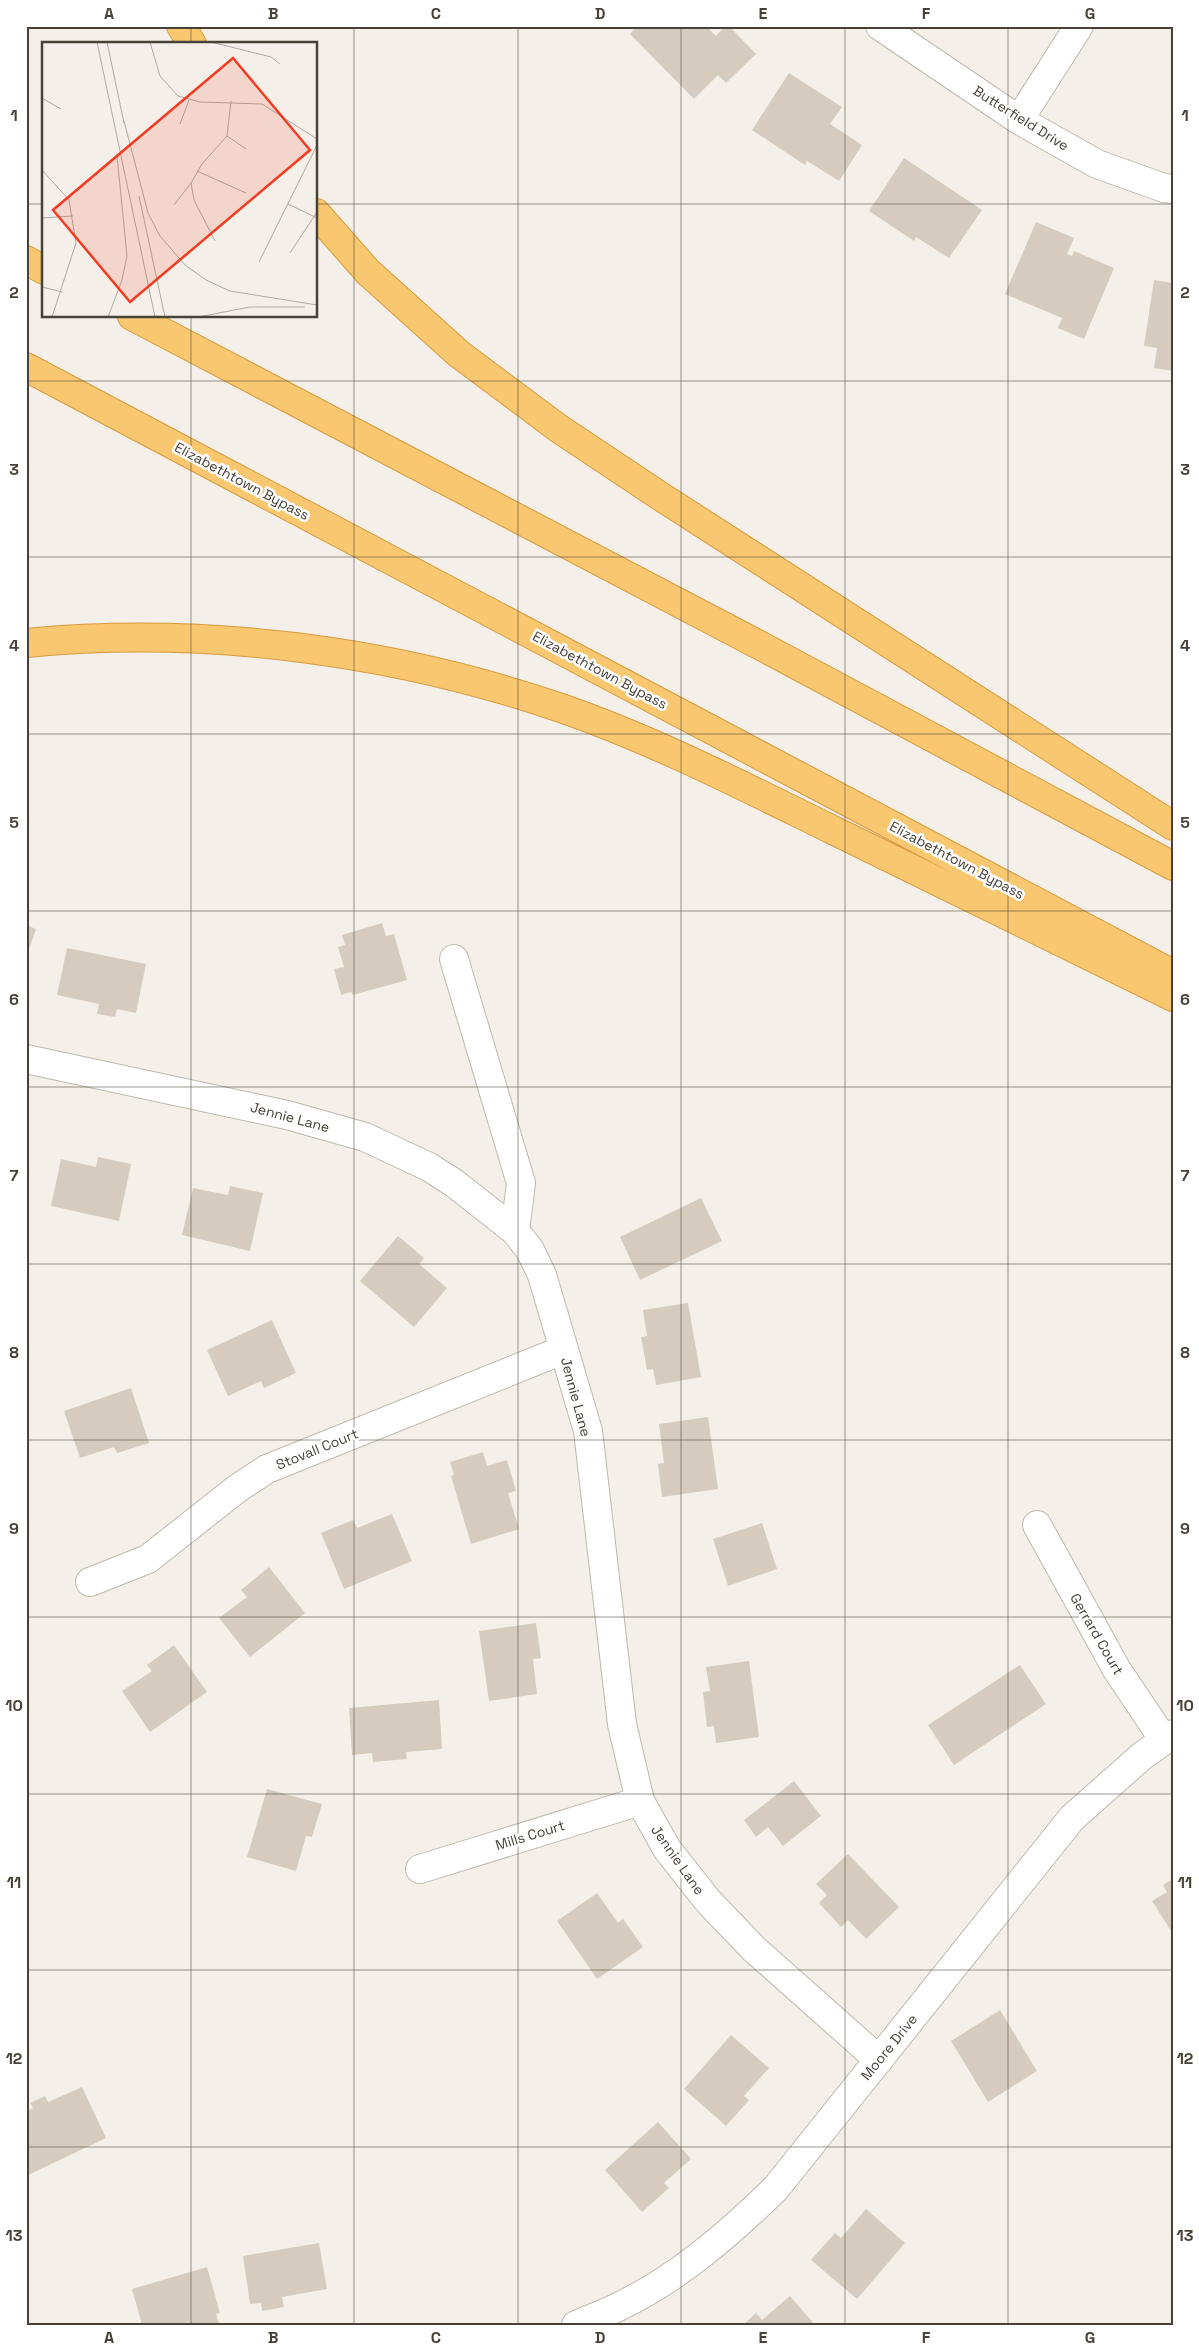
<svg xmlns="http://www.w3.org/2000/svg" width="1199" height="2351" font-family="'Space Grotesk',sans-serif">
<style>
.building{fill:#d5ccbf}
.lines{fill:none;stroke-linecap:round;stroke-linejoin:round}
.minor-casing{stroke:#bfb8ac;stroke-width:30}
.highway-casing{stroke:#d89b3f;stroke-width:30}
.minor{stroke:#fff;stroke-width:28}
.highway{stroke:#f8c76f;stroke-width:28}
.grid{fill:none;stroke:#474137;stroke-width:1;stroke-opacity:0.55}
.labels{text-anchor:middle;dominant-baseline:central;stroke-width:5;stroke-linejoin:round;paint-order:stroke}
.street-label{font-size:14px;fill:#474137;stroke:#fff}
.inset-road{fill:none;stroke:#afaaa2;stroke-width:1}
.view{fill:#f23b22;fill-opacity:0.15;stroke:#f23b22;stroke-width:2.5}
.inset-edge{fill:none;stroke:#474137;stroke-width:2.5}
.neatline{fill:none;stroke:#474137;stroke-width:2}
.grid-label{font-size:16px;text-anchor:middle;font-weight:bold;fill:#474137}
</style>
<rect width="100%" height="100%" fill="#f4f0e9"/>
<path class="building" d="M 637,26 L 706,26 L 716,36 L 725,26 L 729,26 L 756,54 L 726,83 L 718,75 L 694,99 L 630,34 Z
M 789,73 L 842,107 L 830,124 L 862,145 L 839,181 L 807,161 L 805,165 L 752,130 Z
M 904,158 L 982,210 L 949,258 L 916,237 L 914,241 L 869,211 Z
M 1036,222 L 1074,238 L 1067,254 L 1072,256 L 1074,251 L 1114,268 L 1084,339 L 1058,328 L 1062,318 L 1005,294 Z
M 1154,280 L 1173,283 L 1173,371 L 1154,368 L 1157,348 L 1144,346 Z
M 382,923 L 386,936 L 394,934 L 407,980 L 353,995 L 351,992 L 341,995 L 334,969 L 344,967 L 338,947 L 345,945 L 342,935 Z
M 26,925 L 36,929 L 27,955 L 26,955 Z
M 67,948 L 146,964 L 136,1013 L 117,1009 L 115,1017 L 97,1014 L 99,1004 L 57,995 Z
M 98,1157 L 131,1164 L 119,1221 L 51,1206 L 61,1159 L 96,1167 Z
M 230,1186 L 263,1193 L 250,1251 L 182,1235 L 193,1188 L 228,1195 Z
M 701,1198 L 722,1241 L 640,1280 L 620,1237 Z
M 398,1236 L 424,1258 L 419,1264 L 447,1288 L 414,1327 L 360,1281 Z
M 688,1303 L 701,1377 L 656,1385 L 653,1369 L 647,1370 L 641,1337 L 647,1336 L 643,1310 Z
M 272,1320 L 296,1373 L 264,1388 L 261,1381 L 228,1396 L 207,1350 Z
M 131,1388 L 149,1443 L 117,1453 L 114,1447 L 80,1458 L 64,1411 Z
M 708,1417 L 718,1489 L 662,1497 L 658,1464 L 664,1463 L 659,1424 Z
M 483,1452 L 487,1466 L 507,1460 L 516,1491 L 508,1493 L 519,1529 L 471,1544 L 451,1476 L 454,1475 L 450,1462 Z
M 392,1514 L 412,1561 L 344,1589 L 321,1533 L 353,1520 L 357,1528 Z
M 762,1523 L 777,1569 L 728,1586 L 713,1539 Z
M 269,1567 L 305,1613 L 250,1657 L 219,1618 L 247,1597 L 241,1590 Z
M 536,1623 L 541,1658 L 533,1659 L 537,1694 L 489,1701 L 479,1631 Z
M 174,1645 L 207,1692 L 150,1732 L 122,1691 L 152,1671 L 147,1665 Z
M 749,1661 L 759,1737 L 716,1743 L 714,1726 L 707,1727 L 703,1692 L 710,1691 L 706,1667 Z
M 1020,1665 L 1046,1704 L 954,1765 L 928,1725 Z
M 439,1700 L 442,1749 L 406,1752 L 407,1759 L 373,1762 L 372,1753 L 352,1755 L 349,1708 Z
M 794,1781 L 821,1816 L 783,1846 L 768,1827 L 756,1837 L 744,1820 Z
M 267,1789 L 322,1804 L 312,1837 L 306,1836 L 296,1871 L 247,1857 Z
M 848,1854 L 899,1907 L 866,1939 L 848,1920 L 841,1927 L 819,1903 L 827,1895 L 816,1884 Z
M 1173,1879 L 1173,1934 L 1152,1901 L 1167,1892 L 1163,1885 Z
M 597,1893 L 618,1923 L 623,1919 L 643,1947 L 597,1979 L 557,1921 Z
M 1000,2010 L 1037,2071 L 988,2102 L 951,2041 Z
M 731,2035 L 769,2068 L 744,2096 L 749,2100 L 726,2126 L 684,2089 Z
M 82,2087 L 106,2138 L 26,2176 L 26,2112 L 33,2108 L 30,2103 L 45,2096 L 48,2102 Z
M 658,2122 L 691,2159 L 664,2183 L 669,2188 L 642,2212 L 605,2170 Z
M 866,2209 L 905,2243 L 857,2299 L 811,2260 L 835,2233 L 841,2238 Z
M 319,2243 L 327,2289 L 282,2297 L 284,2307 L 262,2311 L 261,2303 L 250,2304 L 243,2256 Z
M 207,2267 L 220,2313 L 216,2314 L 219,2323 L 190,2325 L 189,2322 L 180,2325 L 142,2325 L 132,2289 Z
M 790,2296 L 815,2325 L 743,2325 L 756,2313 L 762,2320 Z"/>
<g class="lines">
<g class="minor-casing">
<path id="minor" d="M 880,26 L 1019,120 L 1097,164 L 1164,188 L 1173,189
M 1019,120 L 1079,26
M 454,959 L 521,1183 L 515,1231
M 26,1059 L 287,1115 L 365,1137 L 429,1167 L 454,1183 L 515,1231 L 530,1250 L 542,1275 L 588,1431 L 622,1724 L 640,1801 L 667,1849 L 708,1901 L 754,1949 L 879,2060
M 1037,1525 L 1117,1670 L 1164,1740
M 90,1582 L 148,1559 L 238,1488 L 267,1469 L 563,1350
M 420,1869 L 640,1801
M 576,2325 C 590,2319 604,2314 618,2307 C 677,2279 729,2234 776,2188 L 1072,1818 L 1142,1756 L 1173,1734"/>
</g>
<g class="highway-casing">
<path id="highway" d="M 181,26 L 192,44
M 316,213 L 368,272 L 459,354 L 558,428 L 660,496 L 1173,826
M 26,260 L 44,270
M 132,316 L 763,647 L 1173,866
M 26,367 L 1173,974
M 26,643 C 206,626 393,650 564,709 C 658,742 747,788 837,832 C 949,887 1061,942 1173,997"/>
</g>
<use href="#minor" class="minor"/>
<use href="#highway" class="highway"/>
</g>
<path class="grid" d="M 191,26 L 191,44M 354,26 L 354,2325M 518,26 L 518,2325M 681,26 L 681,2325M 845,26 L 845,2325M 1008,26 L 1008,2325M 26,204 L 44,204M 316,204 L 1173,204M 191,316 L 191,2325M 26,381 L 1173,381M 26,557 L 1173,557M 26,734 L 1173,734M 26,911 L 1173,911M 26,1087 L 1173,1087M 26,1264 L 1173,1264M 26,1440 L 1173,1440M 26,1617 L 1173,1617M 26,1794 L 1173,1794M 26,1970 L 1173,1970M 26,2147 L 1173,2147"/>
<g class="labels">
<g class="street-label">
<text transform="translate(1021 118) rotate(32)">Butterfield Drive</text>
<text transform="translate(242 481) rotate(28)">Elizabethtown Bypass</text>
<text transform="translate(600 670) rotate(28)">Elizabethtown Bypass</text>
<text transform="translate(957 860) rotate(28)">Elizabethtown Bypass</text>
<text transform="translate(290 1117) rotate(15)">Jennie Lane</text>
<text transform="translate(576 1397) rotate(75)">Jennie Lane</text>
<text transform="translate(317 1449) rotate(-22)">Stovall Court</text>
<text transform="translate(1097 1634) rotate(60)">Gerrard Court</text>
<text transform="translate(530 1835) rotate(-17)">Mills Court</text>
<text transform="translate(678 1860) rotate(55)">Jennie Lane</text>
<text transform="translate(889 2047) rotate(-51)">Moore Drive</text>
</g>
</g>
<g transform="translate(42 42)">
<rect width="275" height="275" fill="#f4f0e9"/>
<path class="inset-road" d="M 55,0 L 113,275M 65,0 L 82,81M 108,0 L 118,34 L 136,54 L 158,60 L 220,62 L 275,97M 169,0 L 229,15 L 238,22M 0,56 L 19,67M 82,79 L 106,171 L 118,194 L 143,223 L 164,238 L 188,249 L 275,263M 138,82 L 147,58M 185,94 L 204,107M 0,128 L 27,158 L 34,201 L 10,275M 155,129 L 204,151M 97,154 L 123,275M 246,162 L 275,176M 132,163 L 149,141M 0,176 L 31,174M 173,199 L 152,158 L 149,141 L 160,122 L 185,94 L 189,59M 248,211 L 275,170M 217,220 L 275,103M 0,245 L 20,250M 66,275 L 80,238 L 85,214 L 75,114M 156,275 L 208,265 L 263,265"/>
<path class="view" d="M 191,16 L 268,108 L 88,260 L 11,168 Z"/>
<rect width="275" height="275" class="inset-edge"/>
</g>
<rect width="1199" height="2351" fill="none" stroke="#ffffff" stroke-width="55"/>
<rect x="28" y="28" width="1144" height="2296" class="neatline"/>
<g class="grid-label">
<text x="109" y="19">A</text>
<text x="273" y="19">B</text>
<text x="436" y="19">C</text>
<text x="600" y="19">D</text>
<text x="763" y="19">E</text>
<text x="926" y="19">F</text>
<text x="1090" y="19">G</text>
<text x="14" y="121">1</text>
<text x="1185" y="121">1</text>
<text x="14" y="298">2</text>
<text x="1185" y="298">2</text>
<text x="14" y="475">3</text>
<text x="1185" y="475">3</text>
<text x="14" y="651">4</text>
<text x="1185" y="651">4</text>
<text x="14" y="828">5</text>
<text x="1185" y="828">5</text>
<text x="14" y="1005">6</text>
<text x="1185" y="1005">6</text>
<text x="14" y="1181">7</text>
<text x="1185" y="1181">7</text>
<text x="14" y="1358">8</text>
<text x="1185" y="1358">8</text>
<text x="14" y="1534">9</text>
<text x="1185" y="1534">9</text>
<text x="14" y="1711">10</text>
<text x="1185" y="1711">10</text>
<text x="14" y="1888">11</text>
<text x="1185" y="1888">11</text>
<text x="14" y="2064">12</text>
<text x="1185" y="2064">12</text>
<text x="14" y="2241">13</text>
<text x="1185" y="2241">13</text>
<text x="109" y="2343">A</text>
<text x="273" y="2343">B</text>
<text x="436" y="2343">C</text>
<text x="600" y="2343">D</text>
<text x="763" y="2343">E</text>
<text x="926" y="2343">F</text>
<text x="1090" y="2343">G</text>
</g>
</svg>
